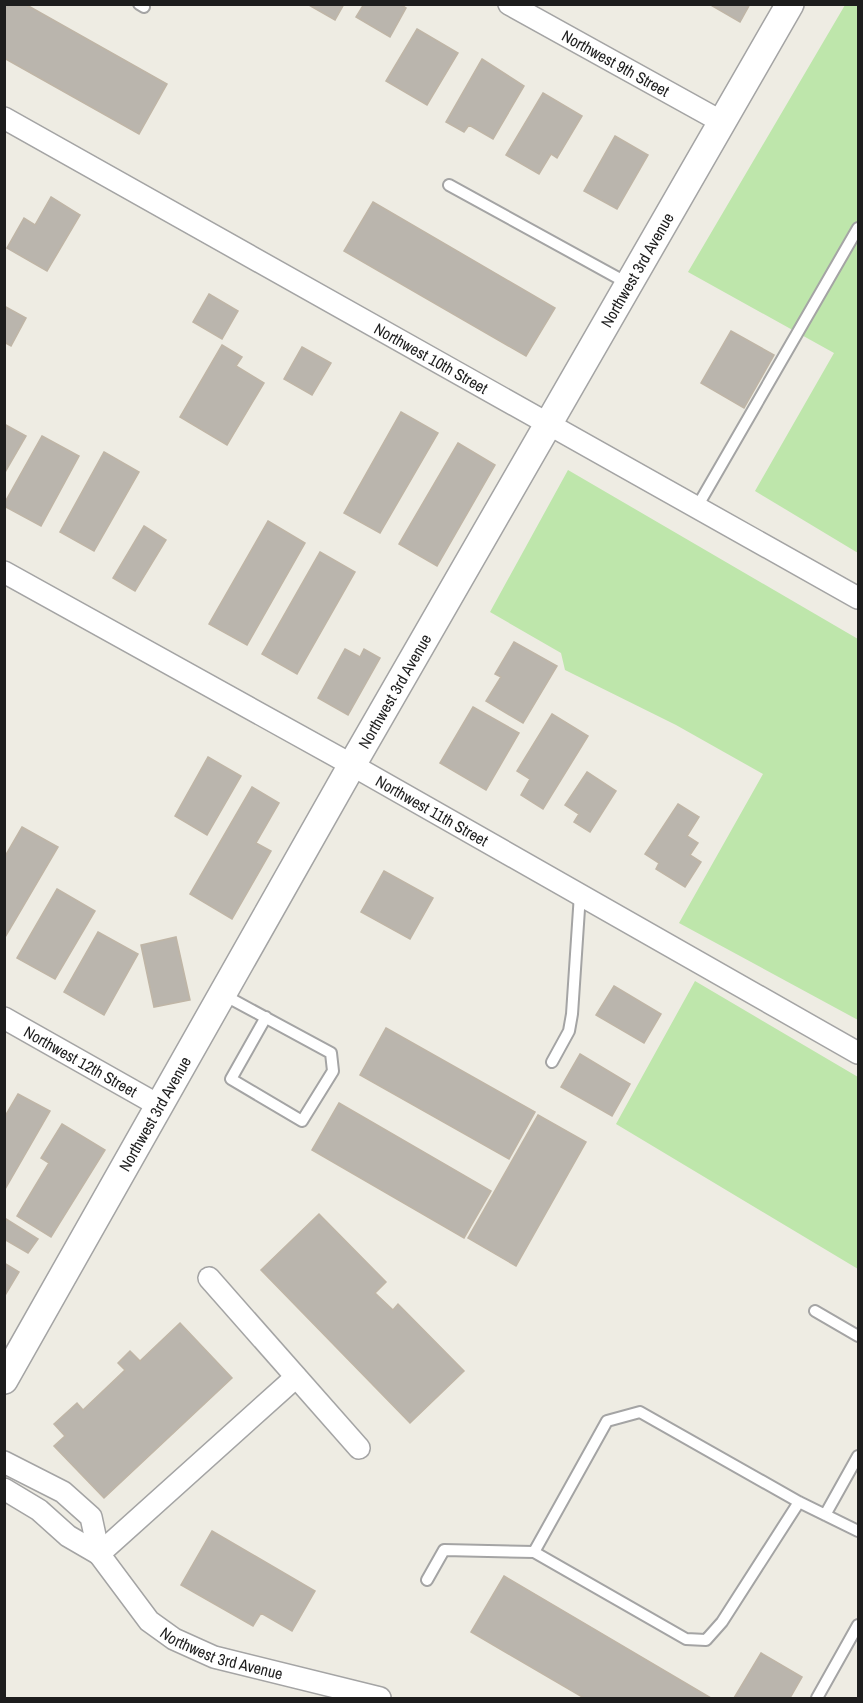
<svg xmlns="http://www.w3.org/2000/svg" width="863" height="1703" font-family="'Archivo Narrow',sans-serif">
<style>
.grass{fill:#bee6ab}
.building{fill:#bab5ad;stroke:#bfb5a6;stroke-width:1.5}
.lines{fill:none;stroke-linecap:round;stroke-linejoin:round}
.service-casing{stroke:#a4a4a4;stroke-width:14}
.minor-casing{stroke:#a4a4a4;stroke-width:24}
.tertiary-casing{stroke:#a4a4a4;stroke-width:30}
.service{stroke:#fff;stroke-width:10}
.minor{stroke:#fff;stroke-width:21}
.tertiary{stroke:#fff;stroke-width:27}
.labels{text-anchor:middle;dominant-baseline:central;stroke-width:4.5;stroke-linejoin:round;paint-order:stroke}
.street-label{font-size:16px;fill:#1d1d1d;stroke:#fff}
</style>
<rect width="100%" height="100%" fill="#eeece3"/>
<path class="grass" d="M 845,5 L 858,5 L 858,553 L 755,491 L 834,353 L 688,272 Z
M 568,470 L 858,639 L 858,1020 L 679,923 L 763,774 L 676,725 L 565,670 L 561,653 L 490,612 Z
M 695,981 L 858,1077 L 858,1269 L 616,1124 Z"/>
<path class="building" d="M 4,4 L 25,4 L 167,84 L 139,134 L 4,58 Z
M 307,4 L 344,4 L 335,20 Z
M 364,4 L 400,4 L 406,8 L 390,37 L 356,17 Z
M 709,4 L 750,4 L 740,22 Z
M 417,29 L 458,53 L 427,105 L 386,81 Z
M 482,59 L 524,86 L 493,139 L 469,125 L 464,132 L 446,122 Z
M 543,93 L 582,116 L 557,158 L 551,154 L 539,174 L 506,155 Z
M 615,136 L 648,155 L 617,209 L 584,191 Z
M 51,197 L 80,215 L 47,271 L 7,248 L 24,218 L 35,225 Z
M 373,202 L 555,308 L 526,356 L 344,251 Z
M 209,294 L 238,311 L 222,339 L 193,322 Z
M 4,306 L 26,318 L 11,346 L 4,342 Z
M 731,331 L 774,355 L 744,408 L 701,383 Z
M 222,345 L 242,357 L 236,366 L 264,383 L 227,445 L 180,417 Z
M 302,347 L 331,363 L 312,395 L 284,379 Z
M 401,412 L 438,433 L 380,533 L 344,513 Z
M 4,424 L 26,436 L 4,474 Z
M 42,436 L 79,456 L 41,526 L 4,506 L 4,504 Z
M 458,443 L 495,465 L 437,566 L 399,544 Z
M 104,452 L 139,472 L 94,551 L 60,532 Z
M 268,521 L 305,543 L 247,645 L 209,624 Z
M 144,526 L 166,540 L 135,591 L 113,578 Z
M 320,552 L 355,572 L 297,674 L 262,654 Z
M 514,642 L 557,666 L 523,723 L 486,701 L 501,677 L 495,674 Z
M 345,649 L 360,657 L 364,649 L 380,658 L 348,715 L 318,698 Z
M 473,707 L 519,733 L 486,790 L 440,763 Z
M 552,714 L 588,736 L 543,809 L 521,795 L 530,779 L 517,771 Z
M 208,757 L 241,776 L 207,835 L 175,816 Z
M 587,772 L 616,791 L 590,832 L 574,822 L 579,814 L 565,805 Z
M 252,787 L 279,803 L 256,843 L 271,851 L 232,919 L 190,894 Z
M 678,804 L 699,817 L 687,836 L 698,843 L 690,855 L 701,862 L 685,887 L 656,869 L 659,863 L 645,854 Z
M 22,827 L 58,847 L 4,939 L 4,858 Z
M 384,871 L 433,898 L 410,939 L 361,912 Z
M 57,889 L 95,911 L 55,979 L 17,958 Z
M 98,932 L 138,954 L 104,1015 L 64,992 Z
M 176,937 L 190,1000 L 154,1007 L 141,945 Z
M 614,986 L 661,1014 L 644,1043 L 596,1015 Z
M 386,1028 L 535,1112 L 509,1159 L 360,1075 Z
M 580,1054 L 630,1084 L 612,1116 L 561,1087 Z
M 18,1094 L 50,1111 L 4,1191 L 4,1118 Z
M 339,1103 L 491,1191 L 464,1238 L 312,1150 Z
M 538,1115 L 586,1142 L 516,1266 L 468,1238 Z
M 62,1124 L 105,1150 L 51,1237 L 17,1216 L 49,1163 L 41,1158 Z
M 319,1214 L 386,1282 L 375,1293 L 393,1310 L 398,1304 L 464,1371 L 410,1423 L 261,1270 Z
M 6,1219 L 38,1239 L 28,1253 L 4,1239 L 4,1222 Z
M 4,1263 L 19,1272 L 4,1297 Z
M 180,1323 L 232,1378 L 104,1498 L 54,1446 L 65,1436 L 54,1424 L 77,1403 L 83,1410 L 125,1370 L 118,1363 L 130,1351 L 140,1361 Z
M 212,1531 L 315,1591 L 292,1631 L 261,1613 L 253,1626 L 181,1585 Z
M 504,1576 L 711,1698 L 584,1698 L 471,1632 Z
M 761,1653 L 802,1677 L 790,1698 L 734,1698 Z"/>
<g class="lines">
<g class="service-casing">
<path id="service" d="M 139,4 L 144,7
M 449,185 L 629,284
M 697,507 L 858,228
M 222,994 L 331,1053 L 333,1071 L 302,1121 L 231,1079 L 266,1017
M 552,1062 L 569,1031 L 572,1014 L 580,894
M 815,1311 L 858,1336
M 799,1502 L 722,1622 L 706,1640 L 686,1639 L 534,1552 L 607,1421 L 640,1412 L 799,1502 L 858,1531
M 825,1515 L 858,1456
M 427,1580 L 444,1550 L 534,1552
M 817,1698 L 858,1625"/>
</g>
<g class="minor-casing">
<g id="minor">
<path id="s1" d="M 509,4 L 722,122"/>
<path id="s2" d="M 4,118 L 858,598"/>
<path id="s3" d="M 4,572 L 352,765 L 858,1053"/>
<path id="s4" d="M 4,1018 L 158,1105"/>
<path d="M 209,1278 L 359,1448"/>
<path id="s5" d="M 4,1462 L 63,1492 L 91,1517 L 99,1554 L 149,1621 L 174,1639 L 214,1657 L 380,1698"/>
<path d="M 4,1489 L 39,1510 L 68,1536 L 99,1554"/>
<path d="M 99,1554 L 296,1377"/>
</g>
</g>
<g class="tertiary-casing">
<g id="tertiary">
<path id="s6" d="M 4,1380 L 352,765 L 790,4"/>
</g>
</g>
<use href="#service" class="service"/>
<use href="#minor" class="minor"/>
<use href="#tertiary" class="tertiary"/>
</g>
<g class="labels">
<g class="street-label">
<text stroke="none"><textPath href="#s1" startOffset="122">Northwest 9th Street</textPath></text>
<text stroke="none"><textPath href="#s6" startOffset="1278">Northwest 3rd Avenue</textPath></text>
<text stroke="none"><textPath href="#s2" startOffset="490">Northwest 10th Street</textPath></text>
<text stroke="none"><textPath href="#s6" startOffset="792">Northwest 3rd Avenue</textPath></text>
<text stroke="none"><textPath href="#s3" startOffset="490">Northwest 11th Street</textPath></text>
<text stroke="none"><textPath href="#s4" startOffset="88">Northwest 12th Street</textPath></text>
<text stroke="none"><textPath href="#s6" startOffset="306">Northwest 3rd Avenue</textPath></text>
<text stroke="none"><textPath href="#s5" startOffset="306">Northwest 3rd Avenue</textPath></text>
</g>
</g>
<rect width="863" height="1703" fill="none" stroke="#1d1d1d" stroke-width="12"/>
</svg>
